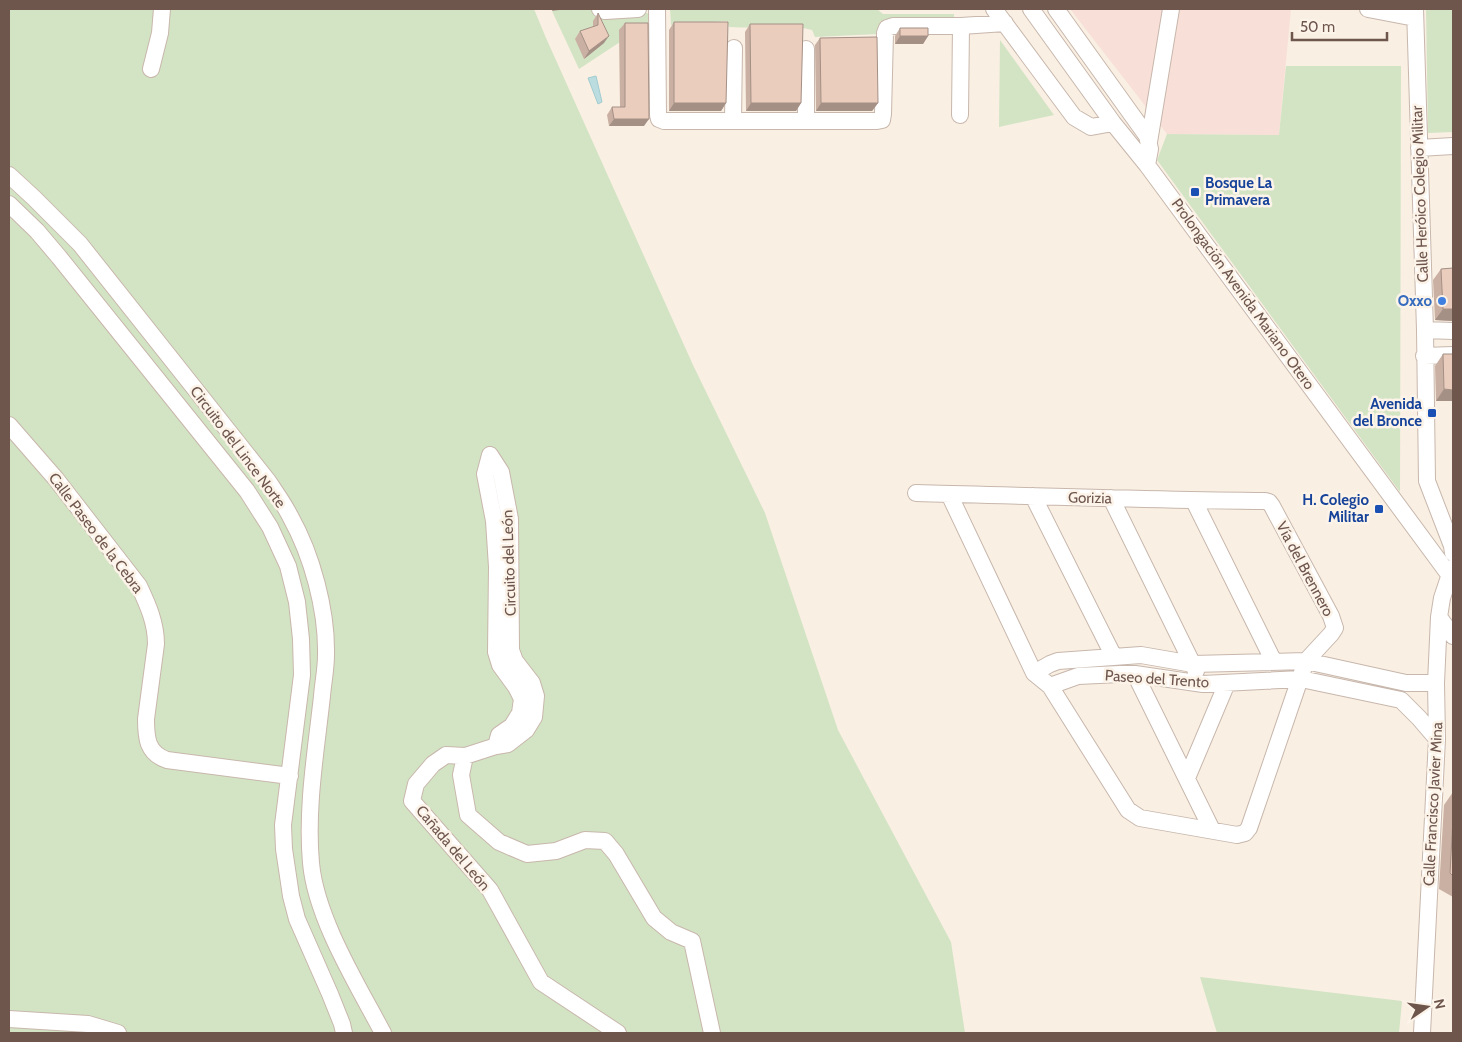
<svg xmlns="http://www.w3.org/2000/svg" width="1462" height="1042" font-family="Cabin,sans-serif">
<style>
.commercial{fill:#f8e0d8}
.green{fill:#d3e4c4}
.water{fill:#bbdde0;stroke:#a2ccd0}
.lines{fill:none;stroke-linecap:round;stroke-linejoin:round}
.minor-casing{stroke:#c8b7ac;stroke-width:18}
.minor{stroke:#fff;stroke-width:16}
.wall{fill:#cab0a3}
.shaded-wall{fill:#a49085}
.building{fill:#ebcdbe;stroke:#a49085}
.transit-dot{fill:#1a4fb4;stroke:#fcf3e9;stroke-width:2}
.shop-dot{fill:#3f7fe0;stroke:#fcf3e9;stroke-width:2}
.labels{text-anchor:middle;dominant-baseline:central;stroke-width:5;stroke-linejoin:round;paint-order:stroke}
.transit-label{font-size:15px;font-weight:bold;fill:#164399;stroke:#fcf3e9;text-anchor:end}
.street-label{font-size:15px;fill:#6e564d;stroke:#fcf3e9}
.shop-label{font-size:15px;font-weight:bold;fill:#366cbe;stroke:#fcf3e9;text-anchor:end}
</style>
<rect width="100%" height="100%" fill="#f9efe3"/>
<path class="commercial" d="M 1070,9 L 1291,9 L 1279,135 L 1167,134 Z"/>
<path class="green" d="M 9,9 L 534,9 L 546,38 L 693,365 L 765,513 L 838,730 L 951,942 L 965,1033 L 9,1033 Z
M 567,9 L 604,9 L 657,14 L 657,23 L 620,42 L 579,69 L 552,11 Z
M 670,9 L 877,9 L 883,14 L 954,14 L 954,19 L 885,19 L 880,22 L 878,34 L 815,37 L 812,30 C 786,23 757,29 729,27 L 727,21 L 671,25 Z
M 1426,9 L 1453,9 L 1453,132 L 1428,133 Z
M 1000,40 L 1054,115 L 999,127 Z
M 1286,66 L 1401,66 L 1400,492 L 1157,160 L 1167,134 L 1279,135 Z
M 1200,977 L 1402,1001 L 1399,1033 L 1217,1033 Z"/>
<path class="water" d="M 596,76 L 602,102 L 598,104 L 588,78 Z"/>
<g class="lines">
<g class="minor-casing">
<path id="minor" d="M 600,9 L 605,11 L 638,9
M 657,9 L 658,115 L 659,119 L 664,121 L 877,121 L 882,120 L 883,114 L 885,33 L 887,28 L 893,26 L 961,26 L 1005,23
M 994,9 L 1074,117 L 1091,127 L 1113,123
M 1031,9 L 1113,123 L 1147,165 L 1453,580
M 1056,9 L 1147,136 L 1150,149 L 1147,165
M 1368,9 L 1415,18
M 1415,9 L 1425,330 L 1427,481 L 1452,546 L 1453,553
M 806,49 L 806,120
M 151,69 L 160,33 L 162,9
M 960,115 L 961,26
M 733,121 L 734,48
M 1149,142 L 1171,9
M 1419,148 L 1453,146
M 9,175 L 34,198 L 80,244 L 268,481 C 276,493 284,504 290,516 C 312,555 327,610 326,655 C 326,669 323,683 322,696 C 316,751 306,808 311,863 C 316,918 357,984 383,1033
M 9,204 L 37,231 L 59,257 L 247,491 L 270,527 L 288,566 L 297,602 L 301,639 L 302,675 L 283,825 L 284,849 L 291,896 L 297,919 L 330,994 L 342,1024 L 344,1033
M 1425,330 L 1453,331
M 1424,356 L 1453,355
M 9,425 L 56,479 L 139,586 C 148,605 156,623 156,644 L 146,719 C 146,738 147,753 167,760 L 290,776
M 490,455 L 485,474 L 494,521 L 497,567 L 496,652 L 500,665 L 516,687 L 522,699 L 520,713 L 512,726 L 499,735 L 496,746
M 916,493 C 1032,496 1148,500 1265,501 L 1269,502 L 1272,506 L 1331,616 L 1335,628 L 1331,634 L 1306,661 L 1249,828 L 1245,833 L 1237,835 L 1140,818 L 1128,810 L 1050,686 L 1034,673 L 949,494
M 1033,496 L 1114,657
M 1111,498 L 1196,671
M 1194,501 L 1274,662
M 1439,617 L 1453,636
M 1034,673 L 1050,664 L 1058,661 L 1141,655 L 1193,664 L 1306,661 L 1406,683 L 1436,683
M 1135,674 L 1212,830
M 1050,686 L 1078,676 L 1120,674 L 1135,674 L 1203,684 L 1301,679 L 1401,700 L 1419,718 L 1437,739
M 465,756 L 496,746 L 508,744 L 526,730 L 534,717 L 536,696 L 532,683 L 515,661 L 511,650 L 510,519 L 501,472 L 490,455
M 1187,778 L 1227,683
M 9,1019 L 88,1024 L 118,1033
M 618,1033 L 541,982 L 490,890 L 412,801 L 416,784 L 433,764 L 446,755 L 465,756 L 461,775 L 468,815 L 499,842 L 527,854 L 556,851 L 585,840 L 605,841 L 616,854 L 654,918 L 671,932 L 692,941 L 712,1033
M 1422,1033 L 1437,739 L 1436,683 L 1439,617 L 1442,598 L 1452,568"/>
</g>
<use href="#minor" class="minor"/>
</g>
<path class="wall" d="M 598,13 L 604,43 L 584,59 L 575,39 L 580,31 L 593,27 L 593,21 Z
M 674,22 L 726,103 L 721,111 L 669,111 L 669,30 Z
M 625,23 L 644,126 L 609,126 L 607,115 L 612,107 L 620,107 L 619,30 Z
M 750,24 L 801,103 L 796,111 L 746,111 L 745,32 Z
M 900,28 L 928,36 L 923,44 L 895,44 L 895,36 Z
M 820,38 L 878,103 L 872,111 L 816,111 L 815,45 Z
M 1453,268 L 1453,321 L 1435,320 L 1433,280 L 1441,269 Z
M 1443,354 L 1453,401 L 1436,401 L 1435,366 Z
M 1453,792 L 1453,897 L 1439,889 L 1444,805 Z"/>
<path class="shaded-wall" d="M 553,9 L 567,9 L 552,11 Z
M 609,36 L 604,43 L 584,59 L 589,51 Z
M 900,36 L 928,36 L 923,44 L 895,44 Z
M 674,103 L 726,103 L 721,111 L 669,111 Z
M 751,103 L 801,103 L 796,111 L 746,111 Z
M 821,103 L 878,103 L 872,111 L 816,111 Z
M 614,119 L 649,119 L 644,126 L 609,126 Z
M 1443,309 L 1453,309 L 1453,321 L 1435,320 Z
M 1444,389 L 1453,390 L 1453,401 L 1436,401 Z"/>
<path class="building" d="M 598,13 L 609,36 L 589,51 L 580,31 L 598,25 Z
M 674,22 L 728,22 L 726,103 L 674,103 Z
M 625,23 L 648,23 L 649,119 L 614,119 L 612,107 L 625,107 Z
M 750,24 L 803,24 L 801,103 L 751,103 Z
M 900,28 L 928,28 L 928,36 L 900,36 Z
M 877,37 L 878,103 L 821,103 L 820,38 Z
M 1453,268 L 1453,309 L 1443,309 L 1441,269 Z
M 1443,354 L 1453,354 L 1453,390 L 1444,389 Z
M 1453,819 L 1453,876 L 1450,873 Z"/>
<g class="transit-dot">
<rect x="1190" y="187" width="10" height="10" rx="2.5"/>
<rect x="1427" y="408" width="10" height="10" rx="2.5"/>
<rect x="1374" y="504" width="10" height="10" rx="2.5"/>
</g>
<circle class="shop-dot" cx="1442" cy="301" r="5"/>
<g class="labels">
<g class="transit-label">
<text x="1205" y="183" text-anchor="start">Bosque La<tspan x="1205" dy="17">Primavera</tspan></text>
<text x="1422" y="404">Avenida<tspan x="1422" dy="17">del Bronce</tspan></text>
<text x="1369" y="500">H. Colegio<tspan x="1369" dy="17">Militar</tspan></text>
</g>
<g class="street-label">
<text transform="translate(1420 194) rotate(-92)">Calle Heróico Colegio Militar</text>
<text transform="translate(1243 294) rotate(54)">Prolongación Avenida Mariano Otero</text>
<text transform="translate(238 447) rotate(53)">Circuito del Lince Norte</text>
<text transform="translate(1090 498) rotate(1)">Gorizia</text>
<text transform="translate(96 533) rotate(53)">Calle Paseo de la Cebra</text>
<text transform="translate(509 563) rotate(-92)">Circuito del León</text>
<text transform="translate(1305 569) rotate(62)">Vía del Brennero</text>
<text transform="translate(1157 679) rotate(4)">Paseo del Trento</text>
<text transform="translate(1433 804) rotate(-87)">Calle Francisco Javier Mina</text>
<text transform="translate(453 848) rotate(50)">Cañada del León</text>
</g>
<g class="shop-label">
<text x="1432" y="301">Oxxo</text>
</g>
</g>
<rect width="1462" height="1042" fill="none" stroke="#6e564d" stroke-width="20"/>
<g transform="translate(1427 1007) rotate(77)" stroke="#fcf3e9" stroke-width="4" paint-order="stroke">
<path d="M0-4L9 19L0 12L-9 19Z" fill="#6e564d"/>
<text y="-8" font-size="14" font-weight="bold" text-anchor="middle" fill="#6e564d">N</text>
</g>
<path d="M1292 32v8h95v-8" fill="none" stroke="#6e564d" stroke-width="2.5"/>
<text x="1300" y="32" font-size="15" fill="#6e564d" stroke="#fcf3e9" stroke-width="4" paint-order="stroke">50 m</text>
</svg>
